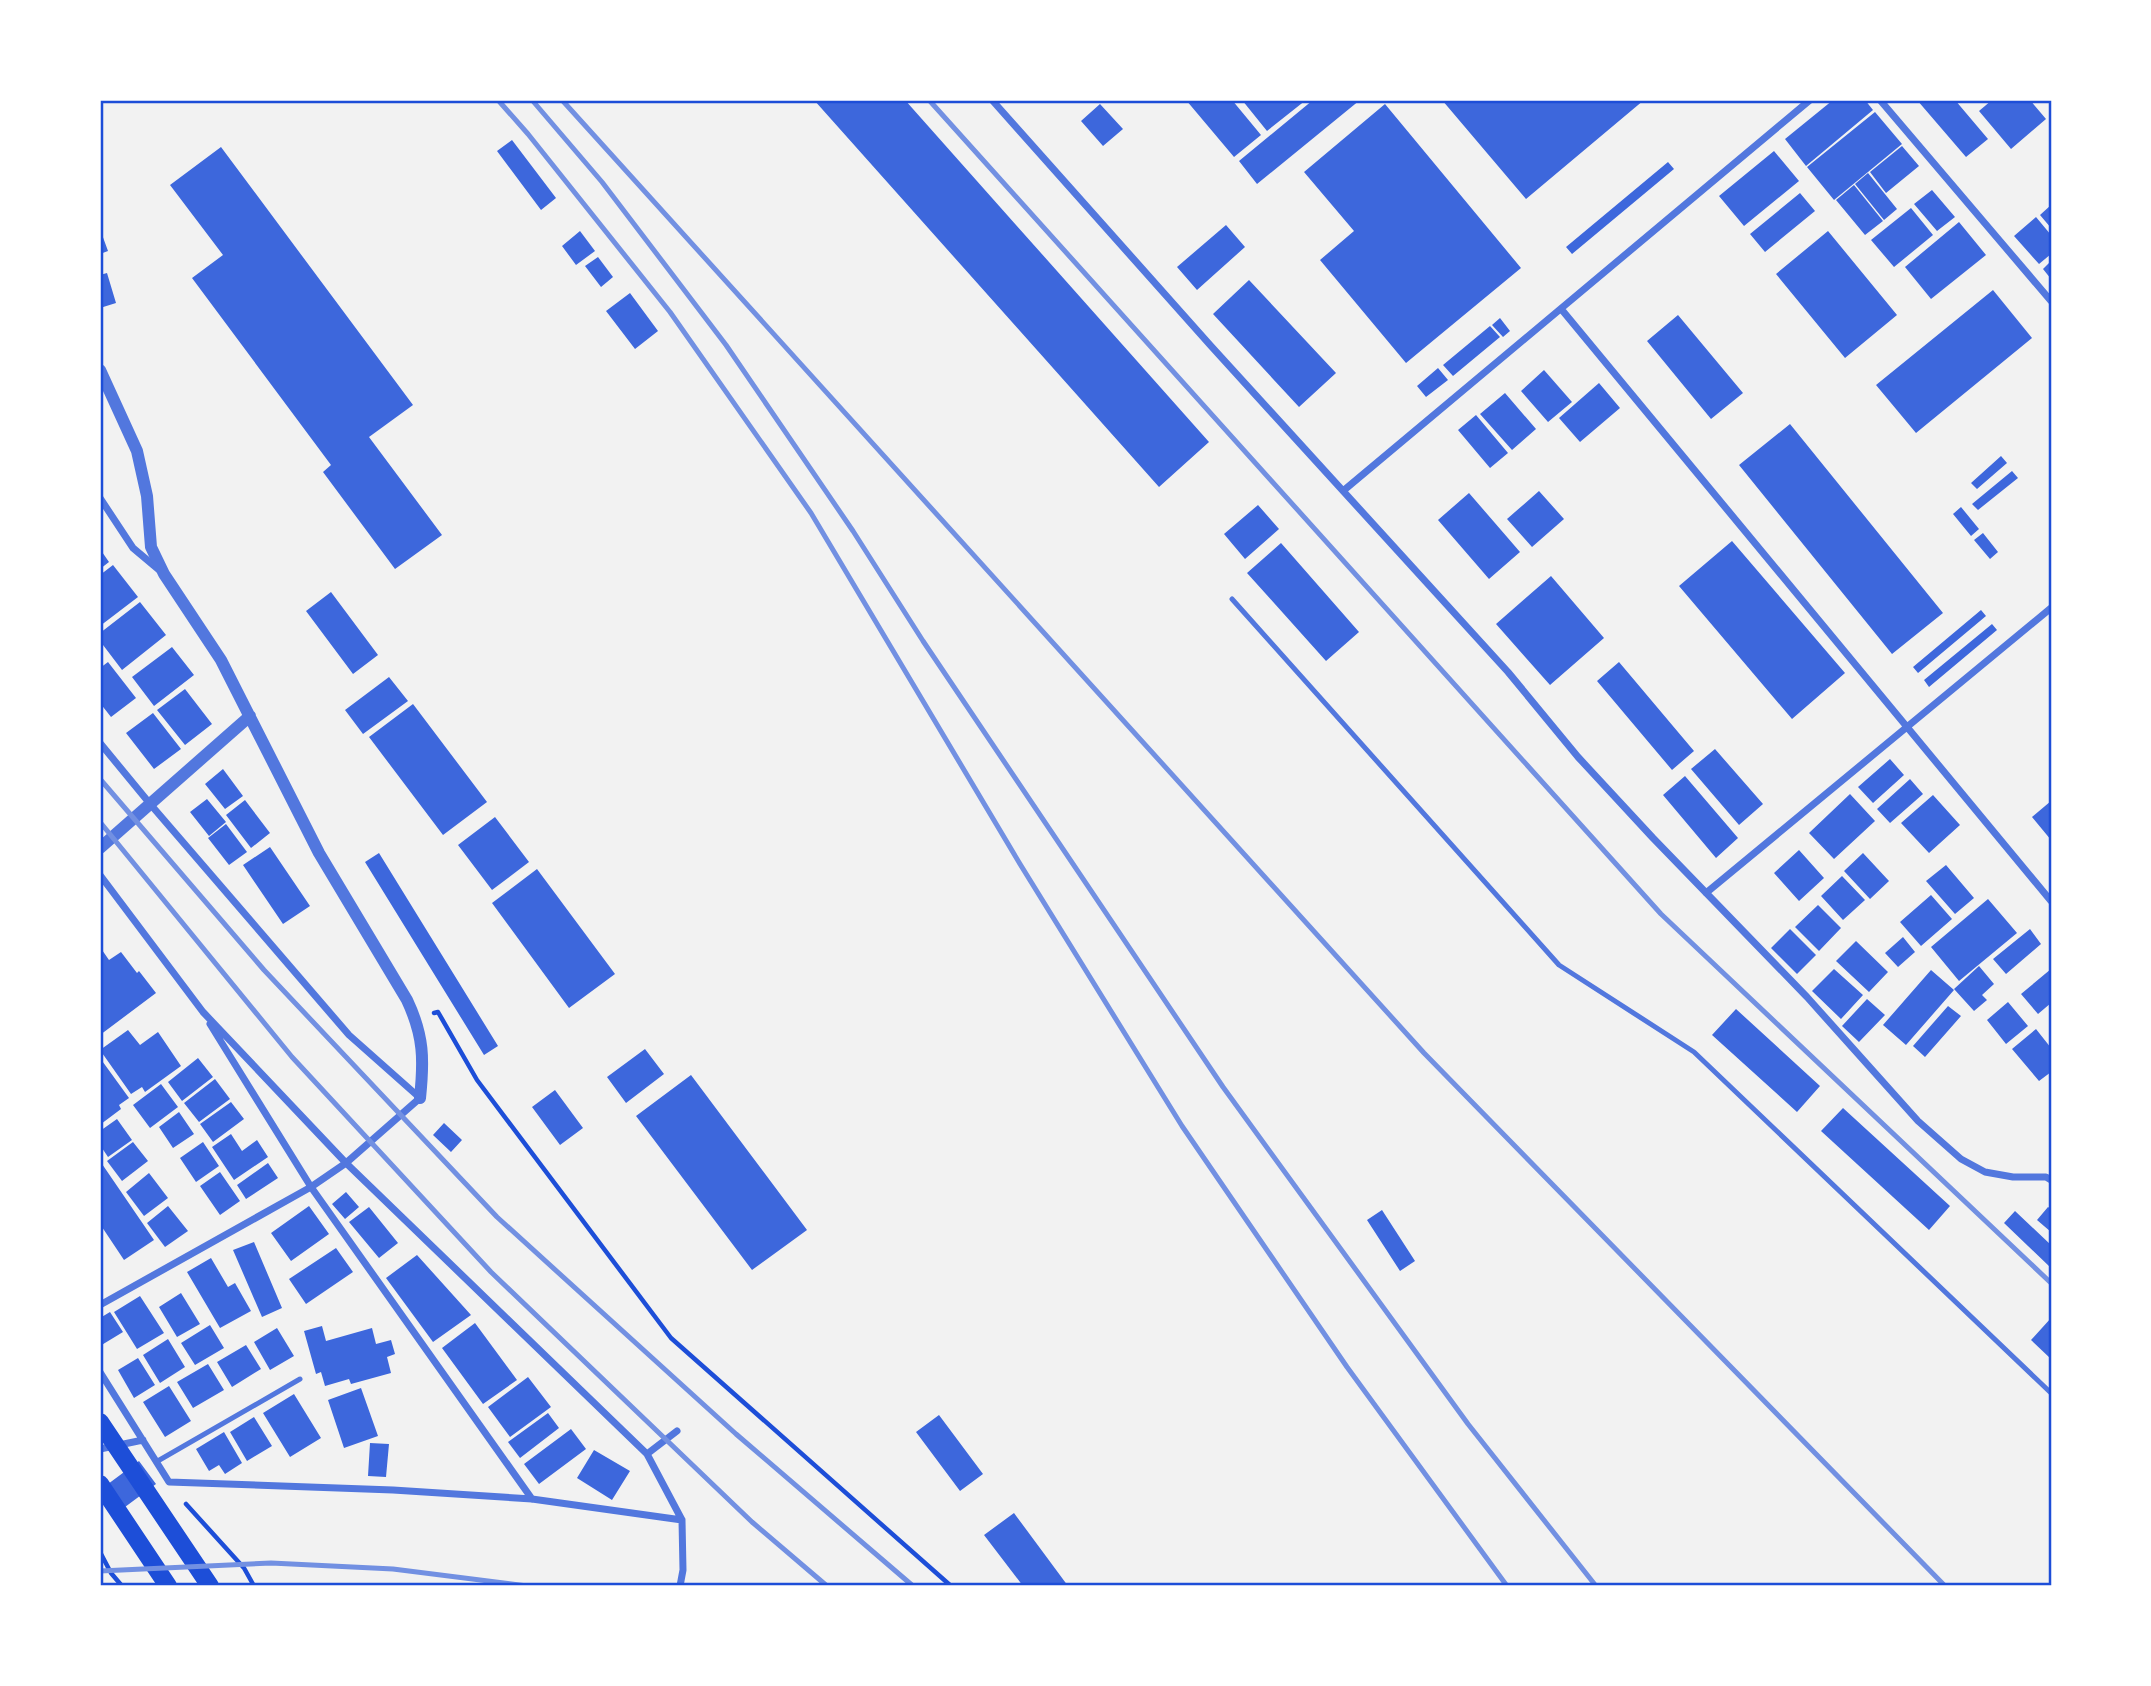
<svg xmlns="http://www.w3.org/2000/svg" width="2151" height="1686" font-family="'Public Sans',sans-serif">
<style>
.building{fill:#3d67dc}
.lines{fill:none;stroke-linecap:round;stroke-linejoin:round}
.path{stroke:#1d4ed8;stroke-width:4.5}
.service{stroke:#5277de;stroke-width:5}
.minor{stroke:#5277de;stroke-width:7}
.tertiary{stroke:#5277de;stroke-width:12}
.primary{stroke:#1d4ed8;stroke-width:18}
.rail{stroke:#7290e2;stroke-width:5}
.neatline{fill:none;stroke:#1d4ed8;stroke-width:2.5}
</style>
<rect width="100%" height="100%" fill="#f2f2f2"/>
<path class="building" d="M 814,100 L 905,100 L 1209,442 L 1159,487 Z
M 1186,100 L 1232,100 L 1261,135 L 1234,157 Z
M 1242,100 L 1306,100 L 1267,131 Z
M 1313,100 L 1360,100 L 1257,184 L 1239,161 Z
M 1442,100 L 1644,100 L 1526,199 Z
M 1833,100 L 1865,100 L 1873,110 L 1806,166 L 1785,139 Z
M 1917,100 L 1955,100 L 1988,139 L 1966,157 Z
M 1992,100 L 2030,100 L 2046,119 L 2011,149 L 1979,111 Z
M 1100,104 L 1123,129 L 1103,146 L 1081,121 Z
M 1385,104 L 1521,268 L 1406,363 L 1320,260 L 1354,231 L 1304,172 Z
M 1875,112 L 1902,144 L 1834,200 L 1807,167 Z
M 512,140 L 556,198 L 541,210 L 497,151 Z
M 1902,146 L 1919,166 L 1886,193 L 1870,172 Z
M 221,147 L 413,405 L 369,437 L 442,535 L 395,569 L 323,472 L 331,465 L 192,278 L 223,255 L 170,185 Z
M 1774,151 L 1799,181 L 1744,226 L 1719,196 Z
M 1668,162 L 1674,169 L 1572,254 L 1566,247 Z
M 1868,173 L 1897,209 L 1884,220 L 1855,184 Z
M 1854,185 L 1883,221 L 1865,235 L 1836,200 Z
M 1932,190 L 1955,217 L 1937,231 L 1914,204 Z
M 1800,193 L 1815,211 L 1765,252 L 1750,234 Z
M 2051,205 L 2051,228 L 2040,215 Z
M 1911,208 L 1933,235 L 1894,267 L 1871,240 Z
M 2036,217 L 2051,235 L 2051,254 L 2039,264 L 2014,236 Z
M 1959,222 L 1986,255 L 1931,299 L 1905,267 Z
M 1226,225 L 1245,247 L 1197,290 L 1177,267 Z
M 100,229 L 108,251 L 100,254 Z
M 580,231 L 595,251 L 576,265 L 562,246 Z
M 1828,231 L 1897,315 L 1845,358 L 1776,274 Z
M 598,257 L 613,277 L 601,287 L 585,266 Z
M 2051,261 L 2051,279 L 2043,269 Z
M 107,273 L 116,303 L 100,308 L 100,275 Z
M 1249,280 L 1336,373 L 1299,407 L 1213,314 Z
M 1993,290 L 2032,338 L 1916,433 L 1876,385 Z
M 630,293 L 658,331 L 635,349 L 606,311 Z
M 1678,315 L 1743,393 L 1711,419 L 1647,341 Z
M 1500,318 L 1510,331 L 1503,337 L 1492,325 Z
M 1490,326 L 1500,337 L 1453,376 L 1443,365 Z
M 1438,368 L 1448,380 L 1426,397 L 1417,386 Z
M 1544,370 L 1572,402 L 1548,422 L 1521,391 Z
M 1599,383 L 1620,408 L 1580,442 L 1559,418 Z
M 1505,393 L 1536,429 L 1512,450 L 1480,414 Z
M 1476,415 L 1508,453 L 1490,468 L 1458,430 Z
M 1790,424 L 1943,613 L 1892,654 L 1739,465 Z
M 2001,456 L 2007,463 L 1977,489 L 1971,483 Z
M 2012,471 L 2018,478 L 1978,510 L 1972,504 Z
M 1539,491 L 1564,519 L 1532,547 L 1507,519 Z
M 1469,493 L 1520,552 L 1489,579 L 1438,520 Z
M 1258,505 L 1279,529 L 1245,559 L 1224,534 Z
M 1961,507 L 1979,529 L 1971,536 L 1953,514 Z
M 1983,533 L 1998,552 L 1990,559 L 1974,540 Z
M 1732,541 L 1845,673 L 1792,719 L 1679,586 Z
M 1281,543 L 1359,632 L 1326,661 L 1247,573 Z
M 100,549 L 109,562 L 100,569 Z
M 113,565 L 138,597 L 100,626 L 100,575 Z
M 1551,576 L 1604,638 L 1550,685 L 1496,624 Z
M 331,592 L 378,655 L 353,674 L 306,611 Z
M 140,602 L 166,635 L 122,670 L 100,641 L 100,633 Z
M 1981,610 L 1986,616 L 1918,673 L 1913,667 Z
M 1992,624 L 1997,630 L 1929,687 L 1924,680 Z
M 172,647 L 194,675 L 154,706 L 132,677 Z
M 108,662 L 136,698 L 111,717 L 100,703 L 100,668 Z
M 1619,662 L 1694,751 L 1672,770 L 1597,681 Z
M 389,677 L 408,701 L 363,734 L 345,710 Z
M 185,689 L 212,724 L 185,745 L 157,710 Z
M 413,704 L 487,802 L 443,835 L 369,737 Z
M 153,713 L 181,749 L 154,769 L 126,733 Z
M 1715,749 L 1763,804 L 1739,825 L 1691,769 Z
M 1890,759 L 1904,775 L 1873,803 L 1858,787 Z
M 223,769 L 243,796 L 225,809 L 205,784 Z
M 1685,776 L 1738,838 L 1716,858 L 1663,795 Z
M 1910,779 L 1923,794 L 1890,823 L 1877,809 Z
M 1850,794 L 1875,821 L 1834,859 L 1809,833 Z
M 1933,795 L 1960,825 L 1929,853 L 1901,823 Z
M 207,799 L 226,822 L 209,836 L 190,812 Z
M 245,800 L 270,833 L 251,848 L 226,815 Z
M 2051,801 L 2051,840 L 2032,817 Z
M 495,817 L 529,862 L 492,890 L 458,845 Z
M 226,824 L 247,852 L 229,865 L 208,838 Z
M 270,847 L 310,906 L 283,924 L 243,865 Z
M 1799,850 L 1824,878 L 1799,901 L 1774,873 Z
M 379,853 L 498,1046 L 484,1055 L 365,862 Z
M 1863,853 L 1889,881 L 1870,899 L 1844,871 Z
M 1946,865 L 1974,898 L 1955,914 L 1926,881 Z
M 537,869 L 615,974 L 569,1008 L 492,903 Z
M 1842,876 L 1865,900 L 1843,920 L 1821,896 Z
M 1931,895 L 1952,919 L 1921,946 L 1900,922 Z
M 1988,899 L 2017,933 L 1959,981 L 1931,947 Z
M 1818,905 L 1841,928 L 1819,951 L 1795,927 Z
M 1790,929 L 1816,955 L 1797,974 L 1771,948 Z
M 2030,929 L 2041,944 L 2006,974 L 1993,959 Z
M 1903,937 L 1915,952 L 1898,967 L 1885,953 Z
M 1856,941 L 1888,972 L 1869,992 L 1836,961 Z
M 100,947 L 109,960 L 121,952 L 137,973 L 139,971 L 156,993 L 100,1035 Z
M 1979,966 L 1994,984 L 1982,995 L 1987,1000 L 1974,1011 L 1954,989 Z
M 1834,969 L 1863,995 L 1841,1019 L 1812,991 Z
M 2051,969 L 2051,1003 L 2038,1014 L 2021,994 Z
M 1931,970 L 1954,990 L 1906,1045 L 1883,1025 Z
M 1867,999 L 1885,1015 L 1859,1042 L 1842,1026 Z
M 2008,1002 L 2028,1026 L 2006,1044 L 1987,1020 Z
M 1948,1006 L 1961,1016 L 1925,1057 L 1913,1046 Z
M 1736,1009 L 1820,1086 L 1797,1112 L 1712,1035 Z
M 2036,1029 L 2051,1048 L 2051,1072 L 2039,1081 L 2012,1049 Z
M 128,1030 L 140,1045 L 158,1032 L 181,1066 L 145,1092 L 142,1087 L 131,1094 L 100,1050 Z
M 645,1049 L 664,1074 L 626,1103 L 607,1077 Z
M 100,1058 L 129,1098 L 119,1105 L 121,1109 L 101,1124 Z
M 198,1058 L 213,1077 L 182,1101 L 168,1082 Z
M 691,1075 L 807,1230 L 752,1270 L 636,1116 Z
M 215,1079 L 230,1099 L 199,1122 L 184,1103 Z
M 161,1084 L 178,1107 L 150,1128 L 133,1105 Z
M 555,1090 L 583,1128 L 560,1145 L 532,1107 Z
M 231,1102 L 244,1119 L 213,1142 L 200,1124 Z
M 1843,1108 L 1950,1206 L 1929,1230 L 1821,1131 Z
M 179,1112 L 194,1134 L 173,1148 L 159,1127 Z
M 117,1119 L 132,1140 L 108,1157 L 100,1145 L 100,1131 Z
M 444,1123 L 462,1140 L 451,1152 L 433,1135 Z
M 231,1134 L 242,1151 L 257,1140 L 268,1157 L 234,1180 L 212,1147 Z
M 133,1142 L 148,1161 L 122,1181 L 107,1161 Z
M 203,1142 L 219,1166 L 196,1182 L 180,1158 Z
M 100,1161 L 154,1240 L 124,1260 L 100,1224 Z
M 268,1163 L 278,1178 L 246,1199 L 237,1185 Z
M 220,1172 L 240,1201 L 220,1215 L 200,1186 Z
M 149,1173 L 168,1198 L 144,1216 L 126,1192 Z
M 346,1192 L 359,1207 L 345,1219 L 332,1204 Z
M 168,1206 L 188,1231 L 165,1247 L 147,1223 Z
M 309,1206 L 329,1234 L 291,1261 L 271,1233 Z
M 369,1207 L 398,1243 L 379,1258 L 349,1222 Z
M 2048,1207 L 2051,1209 L 2051,1232 L 2037,1220 Z
M 1382,1210 L 1415,1261 L 1400,1271 L 1367,1220 Z
M 2015,1211 L 2051,1245 L 2051,1268 L 2004,1223 Z
M 254,1242 L 282,1308 L 262,1317 L 233,1250 Z
M 336,1248 L 353,1272 L 306,1304 L 289,1279 Z
M 417,1255 L 471,1315 L 433,1342 L 386,1278 Z
M 211,1258 L 228,1287 L 235,1283 L 251,1311 L 220,1328 L 187,1272 Z
M 181,1293 L 200,1324 L 177,1337 L 159,1307 Z
M 140,1296 L 164,1333 L 137,1349 L 114,1312 Z
M 110,1312 L 123,1332 L 100,1346 L 100,1318 Z
M 2051,1318 L 2051,1359 L 2031,1340 Z
M 475,1323 L 517,1380 L 483,1404 L 442,1348 Z
M 210,1325 L 224,1348 L 195,1365 L 181,1343 Z
M 322,1326 L 326,1341 L 372,1328 L 376,1344 L 391,1340 L 395,1354 L 387,1357 L 391,1373 L 351,1384 L 349,1379 L 325,1386 L 321,1372 L 316,1374 L 304,1331 Z
M 277,1328 L 294,1356 L 270,1370 L 254,1342 Z
M 168,1339 L 185,1367 L 160,1383 L 143,1355 Z
M 246,1345 L 261,1369 L 232,1387 L 217,1362 Z
M 138,1358 L 155,1385 L 134,1398 L 118,1370 Z
M 208,1364 L 224,1390 L 193,1408 L 177,1382 Z
M 528,1377 L 551,1407 L 510,1437 L 488,1407 Z
M 169,1386 L 191,1421 L 165,1437 L 143,1402 Z
M 361,1388 L 378,1436 L 344,1448 L 328,1400 Z
M 294,1394 L 321,1438 L 290,1457 L 263,1413 Z
M 548,1413 L 559,1428 L 520,1458 L 508,1442 Z
M 939,1415 L 983,1474 L 960,1491 L 916,1432 Z
M 254,1417 L 272,1446 L 247,1461 L 230,1432 Z
M 571,1429 L 586,1449 L 539,1484 L 524,1464 Z
M 224,1432 L 242,1463 L 225,1474 L 219,1465 L 209,1471 L 196,1449 Z
M 370,1443 L 389,1444 L 386,1477 L 368,1476 Z
M 594,1450 L 630,1471 L 612,1500 L 577,1478 Z
M 139,1461 L 156,1484 L 125,1507 L 108,1484 Z
M 1014,1513 L 1068,1586 L 1023,1586 L 984,1535 Z"/>
<g class="lines">
<path class="path" d="M 434,1013 L 438,1012 L 477,1080 L 671,1338 L 951,1586
M 186,1504 L 244,1568 L 254,1586
M 100,1552 L 111,1573 L 122,1586"/>
<path class="service" d="M 1232,599 L 1559,965 L 1694,1052 L 2051,1393
M 156,1462 L 300,1379"/>
<path class="minor" d="M 992,100 L 1211,346 L 1508,672 L 1578,757 L 1653,838 L 1807,997 L 1918,1121 L 1961,1159 L 1985,1172 L 2013,1177 L 2046,1177 L 2051,1180
M 1880,100 L 2051,301
M 1562,310 L 2051,901
M 1343,491 L 1810,100
M 100,498 L 133,548 L 158,569
M 100,743 L 151,805 L 349,1035 L 420,1098 L 346,1163 L 311,1187 L 100,1305
M 100,875 L 203,1012 L 346,1163 L 647,1454 L 682,1520 L 683,1570 L 680,1586
M 1706,893 L 2051,608
M 210,1024 L 311,1187 L 532,1499
M 100,1372 L 169,1482 L 393,1490 L 532,1499 L 682,1520
M 100,1449 L 143,1440
M 647,1454 L 677,1431"/>
<path class="tertiary" d="M 100,370 L 137,451 L 147,496 L 151,547 L 164,574 L 221,660 L 319,853 L 407,1000 C 424,1036 424,1060 420,1098
M 100,848 L 250,716"/>
<path class="primary" d="M 100,1422 L 210,1586
M 100,1484 L 168,1586"/>
<path class="rail" d="M 498,100 L 528,134 L 670,312 L 811,513 L 1020,864 L 1182,1126 L 1347,1367 L 1507,1586
M 532,100 L 602,182 L 726,345 L 853,531 L 923,641 L 1223,1087 L 1468,1424 L 1596,1586
M 562,100 L 1424,1053 L 1945,1586
M 929,100 L 1661,914 L 2051,1283
M 100,779 L 264,970 L 497,1217 L 736,1434 L 913,1586
M 100,822 L 292,1057 L 491,1272 L 752,1522 L 827,1586
M 100,1571 L 271,1563 L 393,1569 L 527,1586"/>
</g>
<rect width="2151" height="1686" fill="none" stroke="#ffffff" stroke-width="203"/>
<rect x="102" y="102" width="1948" height="1482" class="neatline"/>
</svg>
